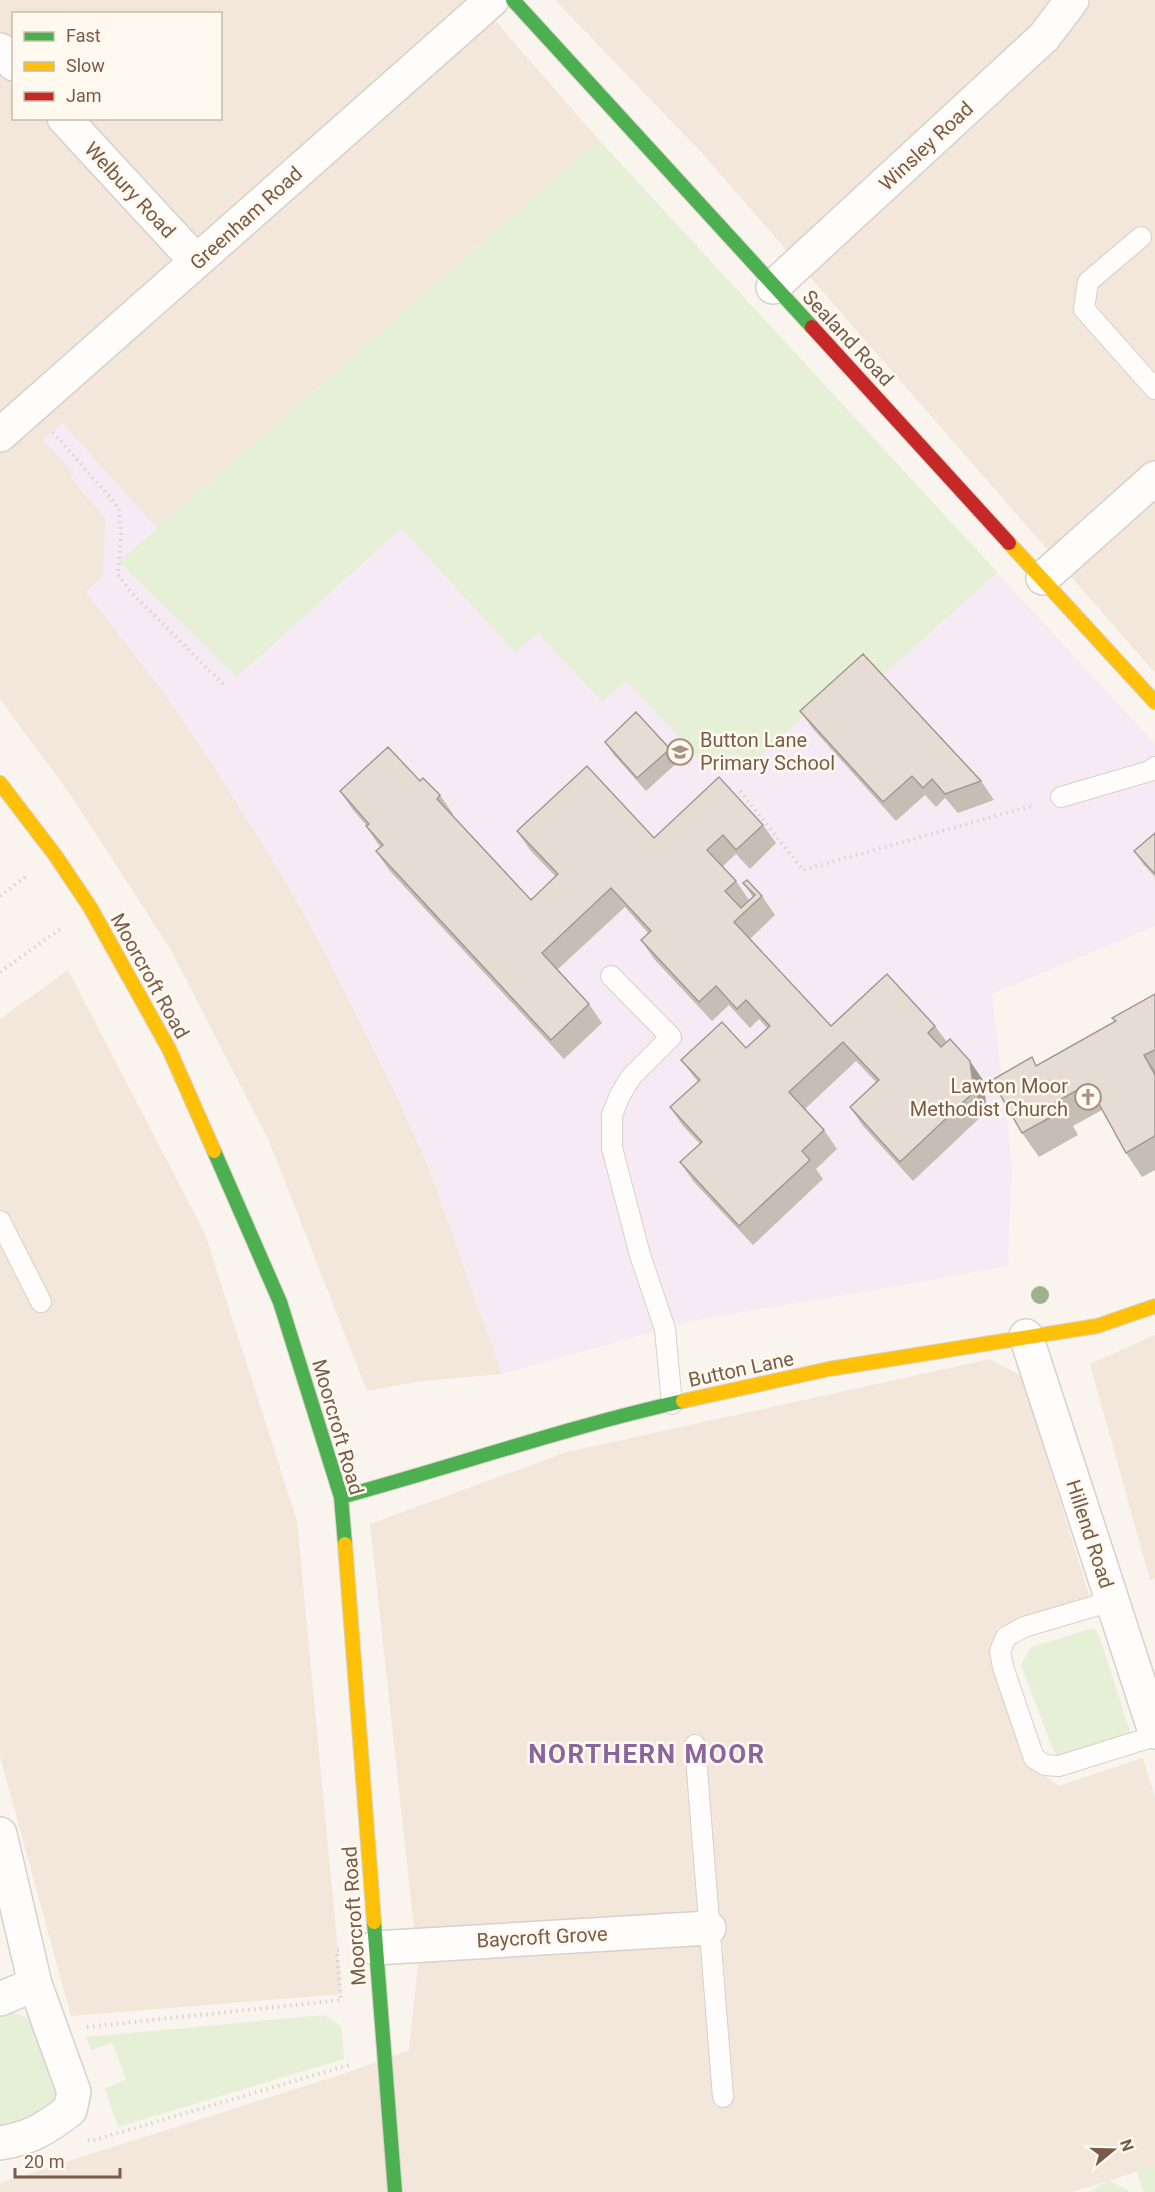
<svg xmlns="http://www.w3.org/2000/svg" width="1155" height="2192" font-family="Roboto,sans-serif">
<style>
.residential{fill:#f2e7da;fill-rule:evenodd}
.education{fill:#f6ebf5}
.green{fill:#e5f0d6}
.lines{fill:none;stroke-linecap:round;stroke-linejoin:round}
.lane-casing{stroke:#d8d0ca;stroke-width:22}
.street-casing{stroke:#d8d0ca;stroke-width:36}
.fast-casing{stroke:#d9d0c8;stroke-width:16}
.slow-casing{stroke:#d9d0c8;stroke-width:16}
.jam-casing{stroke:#d9d0c8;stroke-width:16}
.path{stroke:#dbd3ce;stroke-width:4;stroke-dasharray:1.5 4.5;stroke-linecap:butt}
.lane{stroke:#fefdfc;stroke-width:20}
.street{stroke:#fefdfc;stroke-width:33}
.fast{stroke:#4caf50;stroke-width:14}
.slow{stroke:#ffc107;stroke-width:14}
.jam{stroke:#c62828;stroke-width:14}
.tree{fill:#9cb18c}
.wall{fill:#c6bdb5}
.shaded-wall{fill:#a19a94}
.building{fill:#e6dcd3;stroke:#a19a94;stroke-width:1.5}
.labels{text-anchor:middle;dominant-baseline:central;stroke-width:5;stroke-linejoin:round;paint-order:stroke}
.street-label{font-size:20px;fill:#7a5b49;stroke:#fff9ef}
.poi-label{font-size:20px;fill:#7a5b49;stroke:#fff9ef;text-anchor:start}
.district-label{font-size:26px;font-weight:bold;letter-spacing:1.5px;fill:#8b659d;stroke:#fff9ef}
</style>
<rect width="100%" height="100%" fill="#f9f4ed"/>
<path class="residential" d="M 0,0 L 477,0 L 599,140 L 157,529 L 63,424 L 74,474 L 71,478 L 106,519 L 103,576 L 86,592 L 159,686 L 209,759 L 288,885 L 325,953 L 393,1088 L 429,1168 L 502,1374 L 422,1381 L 367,1391 L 269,1141 L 171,950 L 72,797 L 0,699 ZM 14,14 L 220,14 L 220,118 L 14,118 Z
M 555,0 L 1155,0 L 1155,673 L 701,152 Z
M 68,970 L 205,1234 L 297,1521 L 342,1994 L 71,2016 L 0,1756 L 0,1019 Z
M 1155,1335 L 1155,1578 L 1150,1580 L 1090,1364 Z
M 990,1359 L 1021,1376 L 1090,1598 L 997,1628 L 997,1658 L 1037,1770 L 1059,1786 L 1143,1758 L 1155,1798 L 1155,2166 L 1073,2192 L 0,2192 L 0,2183 L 346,2073 L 409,2050 L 418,1964 L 370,1524 L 567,1452 Z"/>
<path class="education" d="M 599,140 L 1155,744 L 1155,926 L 992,994 L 1012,1164 L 1008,1266 L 887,1288 L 696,1320 L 502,1374 L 429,1168 L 393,1088 L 325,953 L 288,885 L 209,759 L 159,686 L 86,592 L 103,576 L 106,519 L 71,478 L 74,474 L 43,440 L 62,423 L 157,528 Z"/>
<path class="green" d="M 599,140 L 997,572 L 873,684 L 857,668 L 749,766 L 739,755 L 699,759 L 626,680 L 602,702 L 538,633 L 515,652 L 401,528 L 237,677 L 119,562 Z
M 1094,1628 L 1100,1638 L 1132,1738 L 1065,1759 L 1054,1752 L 1021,1665 L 1031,1647 Z
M 14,2013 L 36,2021 L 62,2100 L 17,2128 L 0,2125 L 0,2016 Z
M 324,2015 L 341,2026 L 344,2059 L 118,2127 L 105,2089 L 126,2079 L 112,2043 L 91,2050 L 86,2037 Z
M 1155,2166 L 1155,2192 L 1143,2192 L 1137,2171 Z
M 1108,2180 L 1128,2190 L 1129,2192 L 1090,2192 Z"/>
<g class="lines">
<g class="lane-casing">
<path id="lane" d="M 1141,237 L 1088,282 L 1084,309 L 1155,389
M 1061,797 L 1150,771 L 1155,767
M 611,976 L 671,1037 L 631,1077 L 620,1095 L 612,1115 L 612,1148 L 640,1255 L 665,1329 L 672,1404
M 0,1221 L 41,1302
M 1112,1601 L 1024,1627 L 1006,1637 L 1000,1651 L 1003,1667 L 1034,1758 L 1045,1765 L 1059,1766 L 1155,1736
M 695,1745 L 723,2097"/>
</g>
<g class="street-casing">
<path id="street" d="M 0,50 L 14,64
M 64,118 L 196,261
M 773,287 L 1044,37 L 1072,0
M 0,435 L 492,0
M 1043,578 L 1155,478
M 1026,1336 L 1155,1732
M 0,1834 L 35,1984 L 74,2092 L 70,2110 C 45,2129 31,2138 0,2143
M 375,1948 L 709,1928
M 0,1999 L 35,1984"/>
</g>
<g class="fast-casing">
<path id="fast" d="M 513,0 L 812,327
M 214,1151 L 280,1302 L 341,1497 L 345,1544
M 341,1497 C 455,1466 567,1427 683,1401
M 374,1922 L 395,2192"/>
</g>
<g class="slow-casing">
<path id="slow" d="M 1009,543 L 1155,702
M 0,783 L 55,855 L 90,907 L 169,1049 L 214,1151
M 683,1401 L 829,1369 L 1097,1326 L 1155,1306
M 345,1544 L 374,1922"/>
</g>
<g class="jam-casing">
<path id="jam" d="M 812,327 L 1009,543"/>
</g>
<path class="path" d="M 53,432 L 119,508 L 121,534 L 118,575 L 131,592 L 226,687
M 740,791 L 803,870 L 1035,805
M 0,896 L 28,875
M 0,972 L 63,927
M 87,2027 L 341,2000 L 337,1950 L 343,1950
M 88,2140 L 91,2141 L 352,2064"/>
<use href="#lane" class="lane"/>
<use href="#street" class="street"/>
<use href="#fast" class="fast"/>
<use href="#slow" class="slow"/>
<use href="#jam" class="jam"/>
</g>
<circle class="tree" cx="1040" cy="1295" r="9"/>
<path class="wall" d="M 800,711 L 981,781 L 994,800 L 958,813 L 945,798 L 936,807 L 925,795 L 896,821 L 814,730 Z
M 605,742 L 670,749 L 679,761 L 646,791 L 614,755 Z
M 420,781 L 440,795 L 453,814 L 452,815 L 531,900 L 556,877 L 530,850 L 517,831 L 654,838 L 763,825 L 776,843 L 750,869 L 736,854 L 722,867 L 736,881 L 749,900 L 741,908 L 753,897 L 743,883 L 762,896 L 775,915 L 750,939 L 831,1026 L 935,1026 L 947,1042 L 983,1080 L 987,1111 L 913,1181 L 863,1126 L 850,1107 L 876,1082 L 856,1061 L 805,1109 L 824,1130 L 837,1149 L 816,1169 L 823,1179 L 753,1245 L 693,1181 L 680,1162 L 700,1144 L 683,1126 L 670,1107 L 698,1082 L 681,1060 L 746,1048 L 767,1028 L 759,1019 L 750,1028 L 729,1005 L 712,1021 L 654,959 L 641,940 L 648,933 L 625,907 L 557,970 L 589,1004 L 602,1023 L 564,1059 L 389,870 L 376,851 L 380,847 L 366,826 L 367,826 L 353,810 L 340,791 Z
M 1155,833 L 1155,877 L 1143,864 L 1134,851 Z
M 1155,994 L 1155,1170 L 1142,1177 L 1126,1153 L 1102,1110 L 1073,1126 L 1078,1135 L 1039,1157 L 1022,1133 L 1037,1065 L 1115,1021 L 1112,1018 Z"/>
<path class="shaded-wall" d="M 1144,1055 L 1155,1071 L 1155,1075 Z
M 970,1061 L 983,1080 L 987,1111 L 974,1092 Z"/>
<path class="building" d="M 863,654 L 981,781 L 945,794 L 932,779 L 923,788 L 912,776 L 883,802 L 800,711 Z
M 636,712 L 670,749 L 637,778 L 605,742 Z
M 388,747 L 420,781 L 423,778 L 440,795 L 437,799 L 531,900 L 558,874 L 517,831 L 587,766 L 654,838 L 719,777 L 763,825 L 736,850 L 723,835 L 707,850 L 736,881 L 725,891 L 741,908 L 755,895 L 743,883 L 747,880 L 762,896 L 734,922 L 831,1026 L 887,974 L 935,1026 L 928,1033 L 941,1047 L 950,1039 L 970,1061 L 974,1092 L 900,1162 L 850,1107 L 879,1080 L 843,1042 L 789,1092 L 824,1130 L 802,1151 L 810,1160 L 739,1226 L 680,1162 L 702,1142 L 670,1107 L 700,1080 L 681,1060 L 722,1022 L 746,1048 L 770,1026 L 746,1000 L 737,1009 L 716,986 L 699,1002 L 641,940 L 651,931 L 611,888 L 542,953 L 589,1004 L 551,1040 L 376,851 L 383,845 L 366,826 L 369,824 L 340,791 Z
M 1155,833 L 1155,874 L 1134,851 Z
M 1155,994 L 1155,1050 L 1144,1055 L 1155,1075 L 1155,1136 L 1126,1153 L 1088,1084 L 1056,1102 L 1062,1111 L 1022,1133 L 992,1080 L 1032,1057 L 1036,1066 L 1116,1021 L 1112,1018 Z"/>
<defs>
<g id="school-ring" transform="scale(1.35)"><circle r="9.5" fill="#fff9ef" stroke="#a69182" stroke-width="1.5"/><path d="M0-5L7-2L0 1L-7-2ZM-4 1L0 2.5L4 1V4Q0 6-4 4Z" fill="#a69182"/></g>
<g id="church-ring" transform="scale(1.35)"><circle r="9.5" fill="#fff9ef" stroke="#a69182" stroke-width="1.5"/><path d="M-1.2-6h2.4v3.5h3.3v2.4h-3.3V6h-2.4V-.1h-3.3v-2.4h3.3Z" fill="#a69182"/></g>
</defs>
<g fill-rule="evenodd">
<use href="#school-ring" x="680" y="752"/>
<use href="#church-ring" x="1088" y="1097"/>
</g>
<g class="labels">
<g class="street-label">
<text transform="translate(926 146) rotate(-43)">Winsley Road</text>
<text transform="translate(130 190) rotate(47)">Welbury Road</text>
<text transform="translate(246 218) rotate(-42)">Greenham Road</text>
<text transform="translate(848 338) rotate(47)">Sealand Road</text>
<text transform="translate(150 976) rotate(61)">Moorcroft Road</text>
<text transform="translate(741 1369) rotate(-12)">Button Lane</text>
<text transform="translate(338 1427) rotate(74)">Moorcroft Road</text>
<text transform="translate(1090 1534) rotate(72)">Hillend Road</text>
<text transform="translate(354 1916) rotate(-94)">Moorcroft Road</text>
<text transform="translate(542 1937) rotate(-3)">Baycroft Grove</text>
</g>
<g class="poi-label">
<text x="700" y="740">Button Lane<tspan x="700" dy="23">Primary School</tspan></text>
<text x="1068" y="1086" text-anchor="end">Lawton Moor<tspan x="1068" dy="23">Methodist Church</tspan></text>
</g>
<g class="district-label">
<text x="647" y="1754">NORTHERN MOOR</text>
</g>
</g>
<rect x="12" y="12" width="210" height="108" fill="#fff9ef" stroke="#cabaad" stroke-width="1.5"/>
<rect x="24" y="32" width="30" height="9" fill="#4caf50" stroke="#cabaad" stroke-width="1.5"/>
<text x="66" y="42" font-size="18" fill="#7a5b49">Fast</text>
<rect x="24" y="62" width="30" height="9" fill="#ffc107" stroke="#cabaad" stroke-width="1.5"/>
<text x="66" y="72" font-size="18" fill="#7a5b49">Slow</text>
<rect x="24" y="92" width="30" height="9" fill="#c62828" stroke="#cabaad" stroke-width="1.5"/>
<text x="66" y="102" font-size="18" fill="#7a5b49">Jam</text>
<g transform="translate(1113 2150) rotate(71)" stroke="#fff9ef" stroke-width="4.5" paint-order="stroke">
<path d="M0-4.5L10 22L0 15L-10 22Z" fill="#7a5b49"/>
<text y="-9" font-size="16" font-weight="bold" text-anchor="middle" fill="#7a5b49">N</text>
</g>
<path d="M15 2168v9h105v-9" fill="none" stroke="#7a5b49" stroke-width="3"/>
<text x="24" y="2168" font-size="18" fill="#7a5b49" stroke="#fff9ef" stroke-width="4.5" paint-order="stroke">20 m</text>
</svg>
